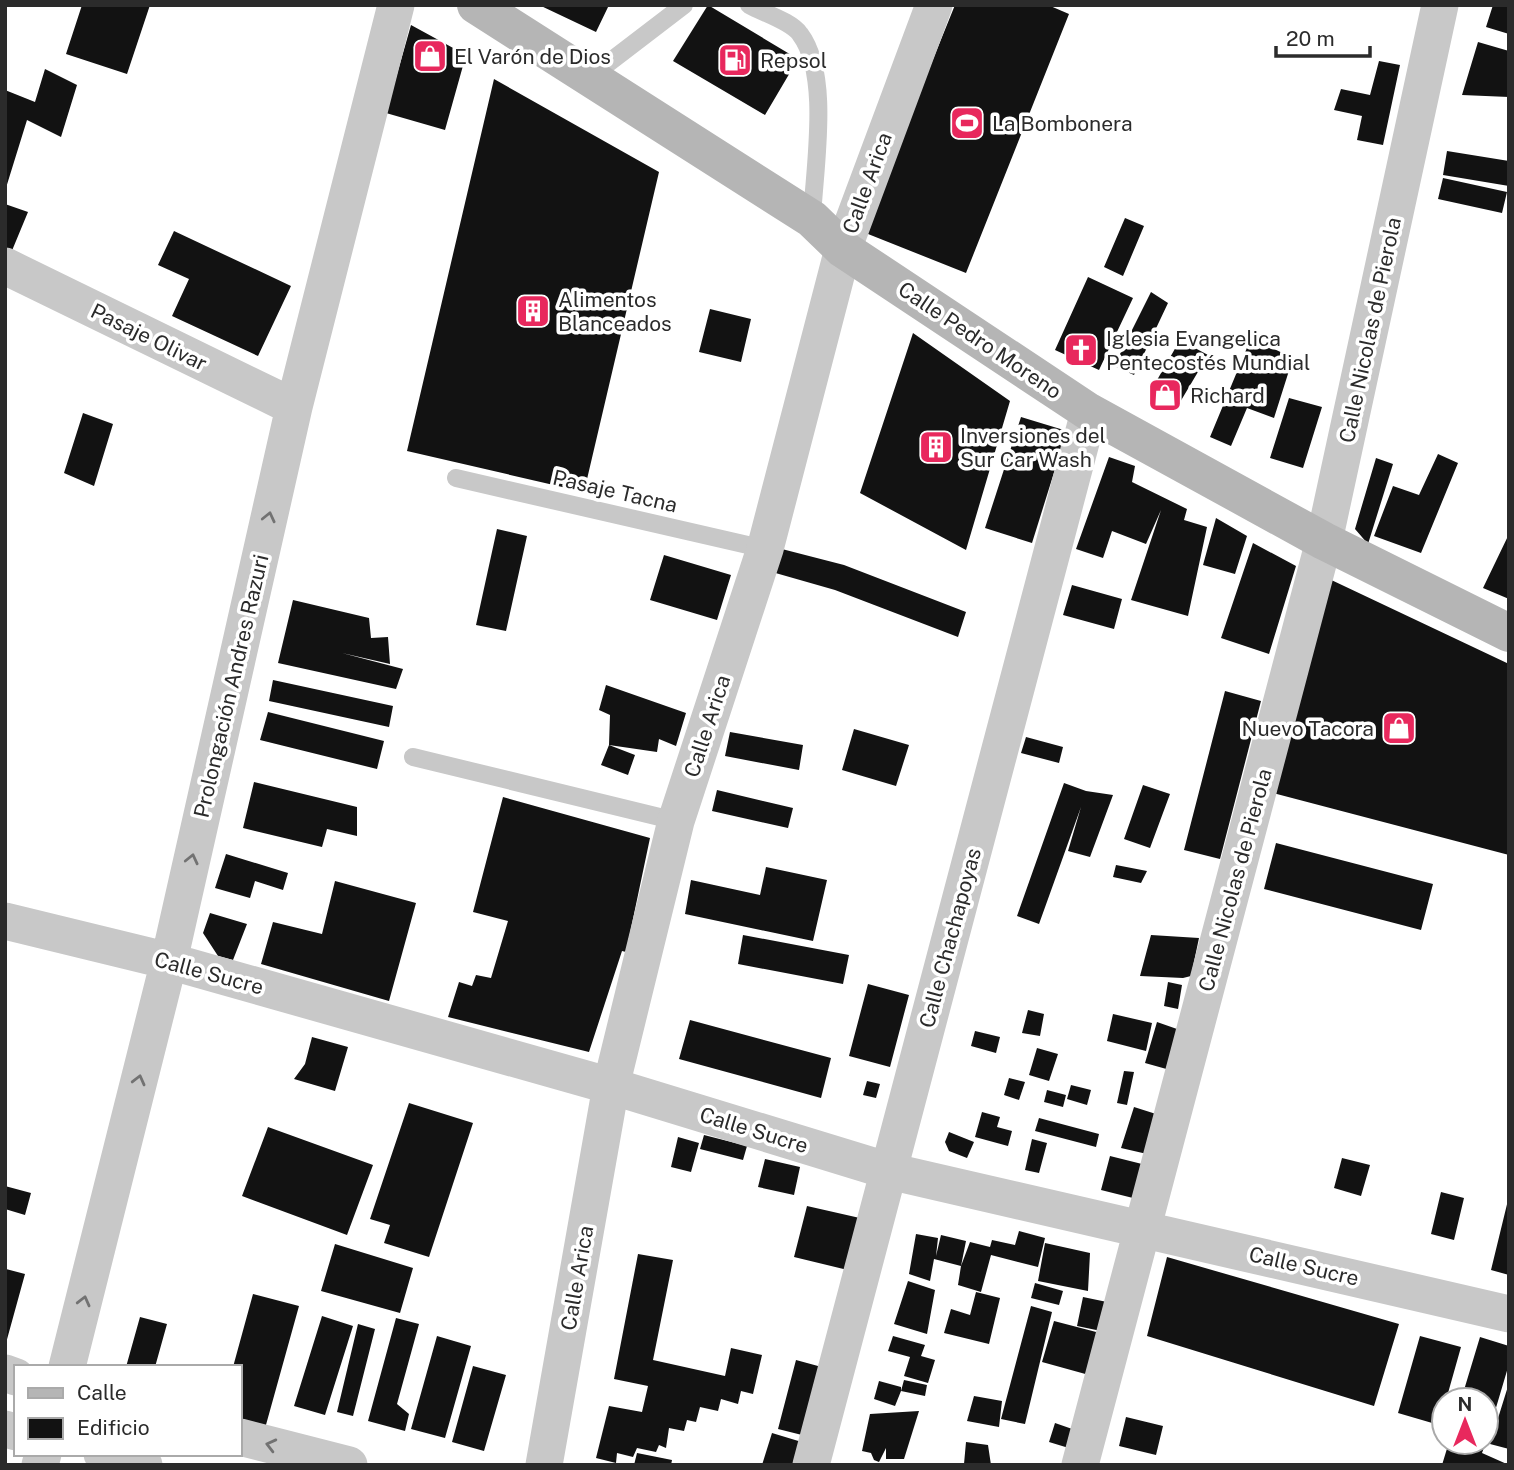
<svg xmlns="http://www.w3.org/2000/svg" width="1514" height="1470" font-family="'Public Sans',sans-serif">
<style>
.building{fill:#121212}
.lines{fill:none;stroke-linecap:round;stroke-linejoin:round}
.lane{stroke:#c8c8c8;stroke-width:18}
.street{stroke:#c8c8c8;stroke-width:37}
.secondary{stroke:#b5b5b5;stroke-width:38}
.oneway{stroke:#727272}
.labels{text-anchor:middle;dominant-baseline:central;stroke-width:7;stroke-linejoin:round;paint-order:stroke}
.poi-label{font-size:21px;fill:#2b2b2b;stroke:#fff;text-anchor:start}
.street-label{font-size:21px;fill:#2b2b2b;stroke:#fff}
</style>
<rect width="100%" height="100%" fill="#fff"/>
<path class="building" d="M 82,5 L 150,5 L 127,74 L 66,54 Z
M 539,5 L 609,5 L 596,32 Z
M 708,5 L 798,59 L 765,115 L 673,61 Z
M 955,5 L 1048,5 L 1069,14 L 966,273 L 863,232 Z
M 1493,5 L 1509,5 L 1509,34 L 1486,27 Z
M 411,25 L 466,55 L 445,130 L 386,113 Z
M 1478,42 L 1509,51 L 1509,97 L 1462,95 Z
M 1379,61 L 1400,65 L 1383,145 L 1357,140 L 1362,116 L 1334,110 L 1341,89 L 1370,95 Z
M 45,69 L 77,85 L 61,137 L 27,120 L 5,191 L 5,90 L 35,102 Z
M 494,79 L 659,172 L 584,492 L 407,451 Z
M 1447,151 L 1509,161 L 1509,186 L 1443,175 Z
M 1443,178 L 1507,192 L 1502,213 L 1438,199 Z
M 5,204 L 28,212 L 11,253 L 5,252 Z
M 1125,218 L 1144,226 L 1123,276 L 1104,267 Z
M 174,231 L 291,286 L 258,356 L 172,316 L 189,279 L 158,265 Z
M 1088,277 L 1133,298 L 1099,370 L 1055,350 Z
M 1151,292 L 1168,303 L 1134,375 L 1114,366 Z
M 710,309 L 751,319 L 741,362 L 699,352 Z
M 913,333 L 1010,401 L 966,550 L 860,493 Z
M 1251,338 L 1293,358 L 1274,418 L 1247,408 L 1231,446 L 1210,437 Z
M 1180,340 L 1208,355 L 1176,409 L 1149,394 Z
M 1289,398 L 1322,407 L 1303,468 L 1270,458 Z
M 83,413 L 113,424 L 94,486 L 64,473 Z
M 1021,417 L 1067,431 L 1032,543 L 985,528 Z
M 1438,454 L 1458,463 L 1421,553 L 1374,536 L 1393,486 L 1419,495 Z
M 1109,457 L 1135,466 L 1132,482 L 1187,509 L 1184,520 L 1207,527 L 1188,616 L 1131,600 L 1161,510 L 1146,544 L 1112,531 L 1103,558 L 1076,549 Z
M 1376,458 L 1393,464 L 1368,544 L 1355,529 Z
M 1216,518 L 1247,536 L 1235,574 L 1203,565 Z
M 497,529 L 527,536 L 506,631 L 476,625 Z
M 1509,534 L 1509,599 L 1483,588 Z
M 1253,543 L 1296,566 L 1269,654 L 1221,638 Z
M 778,548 L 844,565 L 966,612 L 958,637 L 835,590 L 772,572 Z
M 664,555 L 731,575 L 717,620 L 650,600 Z
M 1325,577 L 1509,664 L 1509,855 L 1273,793 Z
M 1072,585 L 1122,599 L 1114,629 L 1063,615 Z
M 293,600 L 369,618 L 371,638 L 388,637 L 390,664 L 342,653 L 403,669 L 396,689 L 278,663 Z
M 273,680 L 393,706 L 389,727 L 269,701 Z
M 606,685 L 686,713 L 676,746 L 659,739 L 657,752 L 609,745 L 610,715 L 599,710 Z
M 1225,691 L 1261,701 L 1220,859 L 1184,850 Z
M 268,712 L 384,741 L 377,769 L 260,740 Z
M 854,729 L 909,745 L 896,786 L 842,770 Z
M 730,732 L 803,745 L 799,770 L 725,756 Z
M 1026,737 L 1063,747 L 1059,763 L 1021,753 Z
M 609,745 L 635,755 L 628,775 L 601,765 Z
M 254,782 L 357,807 L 357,836 L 327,829 L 322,847 L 243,828 Z
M 1064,783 L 1086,791 L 1113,795 L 1090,857 L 1068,851 L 1081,807 L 1039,924 L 1017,916 Z
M 1143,785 L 1170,794 L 1150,848 L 1124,839 Z
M 717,790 L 793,808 L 788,828 L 712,811 Z
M 503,797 L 650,838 L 626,952 L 622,951 L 589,1052 L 448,1017 L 459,982 L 472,986 L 476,975 L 491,978 L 508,921 L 473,912 Z
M 1276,843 L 1433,884 L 1421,930 L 1264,889 Z
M 226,854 L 288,873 L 283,890 L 255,881 L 250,898 L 215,888 Z
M 1116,865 L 1147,871 L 1141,883 L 1113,877 Z
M 766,867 L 827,880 L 813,941 L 685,914 L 691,880 L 760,895 Z
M 335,881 L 416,903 L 389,1001 L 261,964 L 273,922 L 322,934 Z
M 210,913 L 247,924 L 233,960 L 218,956 L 203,933 Z
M 743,935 L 849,955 L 843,984 L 738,964 Z
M 1151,935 L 1199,938 L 1191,976 L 1183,978 L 1140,976 Z
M 1168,982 L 1182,985 L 1178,1009 L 1164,1006 Z
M 868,984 L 909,995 L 890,1067 L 849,1056 Z
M 1028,1010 L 1044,1014 L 1040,1036 L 1022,1033 Z
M 1113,1014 L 1152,1023 L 1146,1051 L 1107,1041 Z
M 690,1020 L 831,1058 L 821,1098 L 679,1059 Z
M 1157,1022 L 1177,1029 L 1170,1070 L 1145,1063 Z
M 975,1031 L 1000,1037 L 996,1053 L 971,1046 Z
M 312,1037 L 348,1047 L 335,1091 L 294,1079 L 305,1064 Z
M 1037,1048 L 1058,1054 L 1049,1081 L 1029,1075 Z
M 1124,1071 L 1134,1072 L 1127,1105 L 1117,1103 Z
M 1009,1078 L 1025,1082 L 1019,1100 L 1004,1095 Z
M 867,1081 L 880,1084 L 876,1098 L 863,1095 Z
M 1071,1085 L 1091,1090 L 1087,1105 L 1067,1099 Z
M 1047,1090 L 1066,1095 L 1063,1107 L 1044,1102 Z
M 409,1103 L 473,1123 L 429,1257 L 384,1243 L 390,1225 L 370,1219 Z
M 1134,1107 L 1156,1114 L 1147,1154 L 1121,1148 Z
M 982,1112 L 1000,1117 L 997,1127 L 1012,1131 L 1008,1146 L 975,1137 Z
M 1039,1118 L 1099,1134 L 1096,1147 L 1035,1131 Z
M 268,1127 L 373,1165 L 347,1235 L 242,1196 Z
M 949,1132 L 974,1142 L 967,1158 L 949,1151 L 945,1142 Z
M 704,1135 L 747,1146 L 743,1160 L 700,1149 Z
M 678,1137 L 699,1143 L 691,1172 L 671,1167 Z
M 1032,1139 L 1047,1143 L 1039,1173 L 1025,1170 Z
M 1110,1156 L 1146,1165 L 1137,1199 L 1101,1190 Z
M 1342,1158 L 1370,1165 L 1361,1196 L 1334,1188 Z
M 765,1159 L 800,1167 L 794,1195 L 758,1187 Z
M 5,1186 L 31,1193 L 25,1215 L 5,1209 Z
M 1441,1192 L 1464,1198 L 1454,1240 L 1431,1234 Z
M 1509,1196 L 1509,1275 L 1491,1270 Z
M 807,1206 L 873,1221 L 860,1273 L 794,1257 Z
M 1019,1231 L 1045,1238 L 1038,1267 L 991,1255 L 981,1292 L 958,1285 L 961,1266 L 970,1242 L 990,1247 L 992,1240 L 1015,1245 Z
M 916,1234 L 938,1238 L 936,1256 L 941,1235 L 966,1241 L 961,1266 L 934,1259 L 930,1281 L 909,1274 Z
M 1045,1243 L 1090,1253 L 1088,1291 L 1038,1281 Z
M 335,1244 L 413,1268 L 400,1313 L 321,1291 Z
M 638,1254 L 673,1260 L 653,1360 L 725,1376 L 731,1348 L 762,1355 L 753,1394 L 741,1391 L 738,1404 L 721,1399 L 718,1411 L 700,1407 L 696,1422 L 687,1420 L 684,1431 L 669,1428 L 666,1448 L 659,1445 L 656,1452 L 637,1448 L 633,1457 L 617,1453 L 616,1463 L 596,1458 L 609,1406 L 642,1412 L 648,1386 L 614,1379 Z
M 1167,1257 L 1399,1324 L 1374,1406 L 1147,1336 Z
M 6,1269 L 25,1274 L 6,1343 L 5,1343 Z
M 908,1281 L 935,1290 L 927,1334 L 894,1324 Z
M 1035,1283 L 1063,1291 L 1059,1305 L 1031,1298 Z
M 976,1292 L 1000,1298 L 989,1344 L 944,1333 L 951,1309 L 970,1315 Z
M 253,1294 L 299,1306 L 264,1432 L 240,1425 L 240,1367 L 233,1367 Z
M 1083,1297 L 1107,1302 L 1101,1331 L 1077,1326 Z
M 1031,1306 L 1052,1312 L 1025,1424 L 1001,1419 Z
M 322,1316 L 353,1326 L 325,1415 L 294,1406 Z
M 140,1317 L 167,1324 L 155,1367 L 126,1367 Z
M 396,1318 L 419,1324 L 397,1404 L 409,1414 L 405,1431 L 368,1421 Z
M 1054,1321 L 1100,1333 L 1089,1375 L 1042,1362 Z
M 358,1324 L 375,1329 L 353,1416 L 337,1412 Z
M 437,1336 L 471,1346 L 445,1438 L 411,1429 Z
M 893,1336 L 925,1345 L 921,1356 L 935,1360 L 928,1383 L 904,1376 L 910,1357 L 888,1351 Z
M 1420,1336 L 1461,1347 L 1439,1425 L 1398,1413 Z
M 1480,1337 L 1509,1346 L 1509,1364 L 1487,1438 L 1486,1400 L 1461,1400 Z
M 796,1360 L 829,1369 L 810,1437 L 778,1429 Z
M 473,1366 L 506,1375 L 484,1451 L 452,1442 Z
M 904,1380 L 927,1385 L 925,1396 L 901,1391 L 895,1406 L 874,1399 L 879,1381 L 901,1387 L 901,1391 Z
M 1509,1383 L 1509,1449 L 1490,1444 Z
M 974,1396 L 1002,1401 L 999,1427 L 967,1421 Z
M 919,1411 L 904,1459 L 886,1459 L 886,1448 L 879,1462 L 874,1460 L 871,1453 L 862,1451 L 870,1414 Z
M 1126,1417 L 1163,1426 L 1156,1455 L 1119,1446 Z
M 1055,1423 L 1078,1431 L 1072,1449 L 1049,1442 Z
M 772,1433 L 805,1443 L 799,1465 L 762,1465 Z
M 966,1442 L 988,1445 L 991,1465 L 964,1464 Z
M 1449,1442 L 1486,1442 L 1482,1453 L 1509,1465 L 1442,1465 Z
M 637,1453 L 672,1460 L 671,1465 L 634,1465 Z"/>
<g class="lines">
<path class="lane" d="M 749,5 C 763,13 791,21 800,34 C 831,75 814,169 812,219
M 590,77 L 684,5
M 456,478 L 765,549
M 413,757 L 676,821"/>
<path class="street" d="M 5,266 L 294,407
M 5,921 L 169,961 L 611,1086 L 889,1171 L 1509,1314
M 67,1367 L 169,961 L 294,407 L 396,5
M 5,1373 L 16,1377
M 5,1429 L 16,1432
M 240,1437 L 349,1465
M 102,1454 L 144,1465
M 40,1465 L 43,1454
M 544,1465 L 611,1086 L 676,821 L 765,549 L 843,249 L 934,5
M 811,1465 L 1089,412
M 1080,1465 L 1324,541 L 1440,5"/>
<path class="secondary" d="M 476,5 L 812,219 L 843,249 L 1089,412 L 1324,541 L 1509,633"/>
</g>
<defs><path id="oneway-chevron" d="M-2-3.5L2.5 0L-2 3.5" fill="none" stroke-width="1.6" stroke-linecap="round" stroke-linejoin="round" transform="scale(1.75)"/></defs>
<g class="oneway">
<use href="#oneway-chevron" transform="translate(269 517) rotate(-77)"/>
<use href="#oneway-chevron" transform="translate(192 859) rotate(-77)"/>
<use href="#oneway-chevron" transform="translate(139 1080) rotate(-76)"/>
<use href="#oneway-chevron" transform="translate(84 1301) rotate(-76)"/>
<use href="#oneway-chevron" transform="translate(271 1445) rotate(-166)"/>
</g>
<defs>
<g id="shop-square" transform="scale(1.75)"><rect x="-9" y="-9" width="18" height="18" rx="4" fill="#e8285d" stroke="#fff"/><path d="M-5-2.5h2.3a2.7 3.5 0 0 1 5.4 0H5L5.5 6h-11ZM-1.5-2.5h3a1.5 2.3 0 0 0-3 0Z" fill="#fff"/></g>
<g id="fuel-square" transform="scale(1.75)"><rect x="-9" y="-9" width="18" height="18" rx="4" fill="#e8285d" stroke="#fff"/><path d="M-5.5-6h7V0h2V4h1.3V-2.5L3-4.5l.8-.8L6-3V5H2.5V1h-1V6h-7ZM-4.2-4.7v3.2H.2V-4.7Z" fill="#fff"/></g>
<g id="stadium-square" transform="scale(1.75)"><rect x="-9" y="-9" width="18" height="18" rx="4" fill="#e8285d" stroke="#fff"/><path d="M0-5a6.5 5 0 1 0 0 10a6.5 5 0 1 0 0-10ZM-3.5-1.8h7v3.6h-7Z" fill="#fff"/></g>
<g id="building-square" transform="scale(1.75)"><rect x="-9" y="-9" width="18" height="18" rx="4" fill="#e8285d" stroke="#fff"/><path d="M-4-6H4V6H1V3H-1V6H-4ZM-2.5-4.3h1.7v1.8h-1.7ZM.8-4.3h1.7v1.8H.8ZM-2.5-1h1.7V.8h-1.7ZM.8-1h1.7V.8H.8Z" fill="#fff"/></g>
<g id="church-square" transform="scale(1.75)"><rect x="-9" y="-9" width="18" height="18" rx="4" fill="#e8285d" stroke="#fff"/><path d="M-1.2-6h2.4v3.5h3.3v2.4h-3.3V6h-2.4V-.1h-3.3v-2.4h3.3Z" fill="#fff"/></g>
</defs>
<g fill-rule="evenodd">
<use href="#shop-square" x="430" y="56"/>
<use href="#fuel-square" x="735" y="60"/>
<use href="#stadium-square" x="967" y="123"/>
<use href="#building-square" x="533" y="311"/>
<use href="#church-square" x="1081" y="350"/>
<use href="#shop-square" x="1165" y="395"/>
<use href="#building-square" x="936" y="447"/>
<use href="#shop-square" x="1399" y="728"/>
</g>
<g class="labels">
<g class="poi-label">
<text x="454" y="56">El Varón de Dios</text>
<text x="760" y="60">Repsol</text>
<text x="992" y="123">La Bombonera</text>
<text x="558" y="299">Alimentos<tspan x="558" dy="24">Blanceados</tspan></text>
<text x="1106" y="338">Iglesia Evangelica<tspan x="1106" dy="24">Pentecostés Mundial</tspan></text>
<text x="1190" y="395">Richard</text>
<text x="960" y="435">Inversiones del<tspan x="960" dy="24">Sur Car Wash</tspan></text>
<text x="1374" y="728" text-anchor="end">Nuevo Tacora</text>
</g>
<g class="street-label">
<text transform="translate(867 183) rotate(-70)">Calle Arica</text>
<text transform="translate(1370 330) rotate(-78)">Calle Nicolas de Pierola</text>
<text transform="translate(149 337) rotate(26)">Pasaje Olivar</text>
<text transform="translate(980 340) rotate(34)">Calle Pedro Moreno</text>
<text transform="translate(615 491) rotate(13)">Pasaje Tacna</text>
<text transform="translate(231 686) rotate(-77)">Prolongación Andres Razuri</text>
<text transform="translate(707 726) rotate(-72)">Calle Arica</text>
<text transform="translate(1235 880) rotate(-75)">Calle Nicolas de Pierola</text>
<text transform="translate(950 938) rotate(-75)">Calle Chachapoyas</text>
<text transform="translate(209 973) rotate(15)">Calle Sucre</text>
<text transform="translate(754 1130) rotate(17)">Calle Sucre</text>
<text transform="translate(1304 1266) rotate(13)">Calle Sucre</text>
<text transform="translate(577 1278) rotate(-80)">Calle Arica</text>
</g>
</g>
<rect width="1514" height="1470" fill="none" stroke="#2b2b2b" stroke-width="14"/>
<rect x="14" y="1365" width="228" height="91" fill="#ffffff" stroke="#aaaaaa" stroke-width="2"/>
<rect x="28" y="1388" width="35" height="10" fill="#b5b5b5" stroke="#aaaaaa" stroke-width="2"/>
<text x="77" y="1400" font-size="21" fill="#2b2b2b">Calle</text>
<rect x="28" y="1418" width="35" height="21" fill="#121212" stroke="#aaaaaa" stroke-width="2"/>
<text x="77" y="1435" font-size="21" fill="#2b2b2b">Edificio</text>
<g transform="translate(1465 1421)"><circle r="33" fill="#ffffff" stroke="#aaaaaa" stroke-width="2"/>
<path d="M0-5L12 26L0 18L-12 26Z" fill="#e8285d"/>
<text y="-10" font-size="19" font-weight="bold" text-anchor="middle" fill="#2b2b2b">N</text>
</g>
<path d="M1276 46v10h94v-10" fill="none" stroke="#2b2b2b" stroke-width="3.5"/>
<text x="1286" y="46" font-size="21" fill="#2b2b2b" stroke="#ffffff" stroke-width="5" paint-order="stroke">20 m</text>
</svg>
